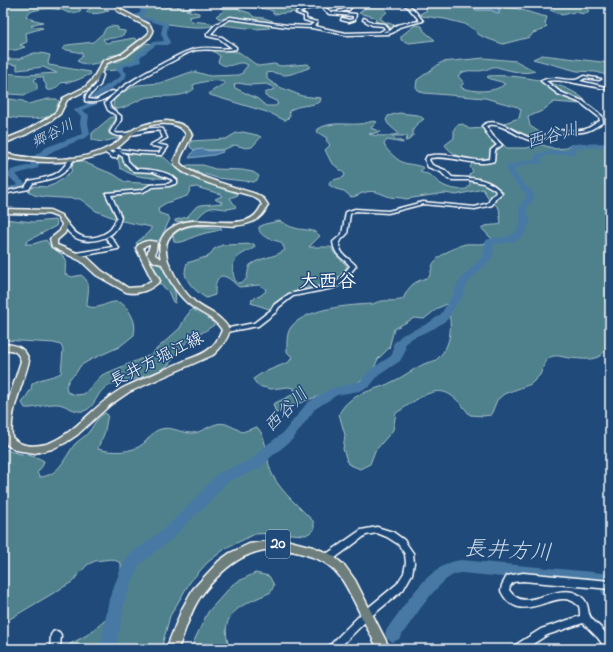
<svg xmlns="http://www.w3.org/2000/svg" width="613" height="652" font-family="'Indie Flower','Klee One',sans-serif">
<style>
.green{fill:#4f818d;stroke:#a7c0c6;fill-rule:evenodd}
.water{fill:#4779a4;stroke:#91afc8}
.lines{fill:none;stroke-linecap:round;stroke-linejoin:round}
.river{fill:#4779a4;fill-rule:evenodd}
.minor-casing{stroke:#fff;stroke-width:3}
.major-casing{stroke:#fff;stroke-width:3}
.minor{fill:#1f4a7a;fill-rule:evenodd}
.major{fill:#6d7e7c;fill-rule:evenodd}
.labels{text-anchor:middle;dominant-baseline:central;stroke-width:3;stroke-linejoin:round;paint-order:stroke}
.far-water-label{font-size:15px;font-style:italic;fill:#d1dee8;stroke:#1f4a7a}
.shield{fill:#1f4a7a;stroke:#bcc9d7;stroke-width:1}
.shield-label{font-size:16px;font-weight:bold;fill:#fff}
.street-label{font-size:17px;fill:#fff;stroke:#1f4a7a}
.water-label{font-size:18px;font-style:italic;fill:#d1dee8;stroke:#1f4a7a}
.quarter-label{font-size:19px;font-weight:bold;fill:#fff;stroke:#1f4a7a}
.near-water-label{font-size:22px;font-style:italic;fill:#d1dee8;stroke:#1f4a7a}
</style>
<rect width="100%" height="100%" fill="#1f4a7a"/>
<filter id="ink" filterUnits="userSpaceOnUse"><feTurbulence type="fractalNoise" baseFrequency=".025" numOctaves="2"/><feDisplacementMap in="SourceGraphic" scale="8" xChannelSelector="R" yChannelSelector="G"/><feConvolveMatrix kernelMatrix="1 2 1 2 8 2 1 2 1" color-interpolation-filters="sRGB"/></filter>
<g filter="url(#ink)">
<path class="green" d="M 3,3 L 115,3 L 95,7 L 109,10 C 104,13 93,15 86,12 L 91,8 L 81,5 L 77,7 L 81,10 L 80,11 C 77,12 74,13 71,13 C 67,13 65,11 62,10 C 53,8 29,8 26,16 L 31,19 L 43,22 L 34,24 L 31,26 L 43,28 L 26,33 L 27,42 L 20,45 L 25,47 L 16,50 L 3,50 Z
M 157,3 L 183,3 L 177,7 L 195,8 L 186,10 L 199,13 L 199,15 L 189,17 L 191,21 L 210,23 L 214,25 C 204,31 148,23 139,15 L 145,12 L 143,7 L 155,6 Z
M 239,3 L 287,4 L 302,9 L 297,12 L 273,14 L 273,11 C 261,6 250,11 239,3 Z
M 373,3 L 384,6 L 387,12 L 380,18 L 385,22 L 394,25 L 390,32 L 386,31 L 389,29 L 388,26 L 375,21 L 376,19 L 374,17 L 359,13 L 365,8 L 363,5 L 365,4 Z
M 428,3 L 458,3 L 446,5 L 471,6 L 476,5 L 477,3 L 495,3 L 477,10 L 491,10 L 499,14 L 498,9 L 499,8 C 514,5 531,14 547,17 L 545,24 L 547,26 L 543,30 L 533,33 L 530,37 L 503,44 L 483,37 L 478,34 L 475,30 L 465,24 L 445,19 L 422,16 L 420,14 L 427,10 L 426,8 Z
M 557,3 L 590,3 L 584,6 L 589,11 L 584,14 L 575,12 L 562,15 L 550,10 Z
M 224,4 L 234,5 L 240,10 L 250,13 L 254,17 L 264,18 L 273,21 L 270,23 L 230,17 L 222,19 L 218,18 L 216,16 L 224,11 L 218,5 Z
M 234,19 L 266,24 L 270,28 L 256,29 L 222,25 L 227,20 Z
M 415,25 L 422,26 L 424,31 L 435,40 L 409,43 L 401,40 L 401,36 Z
M 111,26 L 118,27 L 118,30 L 125,31 L 125,33 C 120,39 110,38 103,39 L 106,43 L 134,38 L 140,42 L 121,54 L 108,56 L 107,59 C 97,64 87,67 77,61 L 82,57 L 82,53 L 62,49 L 67,45 L 93,42 L 103,33 L 106,28 Z
M 146,43 L 153,44 L 136,57 L 138,61 L 121,66 L 117,70 L 104,71 L 105,68 L 109,63 L 120,61 Z
M 210,49 L 239,52 L 258,66 L 274,64 L 281,66 L 308,64 L 311,67 C 303,70 294,74 286,75 C 279,75 273,71 267,73 L 267,79 L 277,86 L 302,96 L 321,98 L 320,102 C 309,107 299,104 289,111 L 290,116 L 286,120 L 284,120 L 270,113 L 210,95 L 209,93 L 225,83 C 219,78 200,82 193,85 L 194,89 C 180,100 161,94 144,98 C 136,101 123,110 115,109 L 113,105 L 114,100 L 121,93 L 137,85 L 160,83 L 191,72 L 196,72 L 210,76 L 239,75 L 243,73 L 243,71 L 248,65 C 237,58 230,72 218,62 L 220,56 ZM 237,83 L 250,85 L 266,84 L 273,87 L 274,89 L 265,93 L 265,96 L 276,101 L 278,104 L 275,106 L 266,106 L 258,99 L 235,88 L 234,85 Z
M 34,53 L 41,53 L 50,55 L 48,63 L 49,65 L 90,72 L 91,74 L 75,81 L 61,83 C 57,87 52,93 46,89 L 46,84 L 44,82 L 43,77 L 37,77 L 34,80 L 37,85 L 37,90 L 24,95 L 10,94 L 6,96 L 10,99 L 23,101 L 28,104 L 48,99 L 57,99 L 59,101 L 54,114 C 45,121 15,119 3,116 L 3,73 L 26,75 L 57,73 L 43,67 L 18,70 L 17,70 L 17,65 L 3,63 L 4,59 L 19,59 Z
M 542,55 L 610,63 L 610,78 L 603,74 L 596,72 L 577,71 L 533,59 Z
M 484,58 L 516,61 L 535,71 C 524,75 508,70 497,67 C 492,66 489,69 485,70 C 475,73 466,67 458,76 L 464,83 L 461,86 L 462,88 C 475,92 494,93 505,84 C 500,80 492,81 487,77 L 488,76 C 515,74 566,81 586,101 L 579,104 L 554,102 L 542,111 L 528,117 L 530,126 L 541,133 L 540,137 C 527,137 515,131 504,123 L 519,118 L 521,110 L 518,107 L 485,98 L 424,93 L 419,91 L 416,87 L 417,80 L 442,62 Z
M 399,113 L 418,115 L 424,119 L 417,124 L 413,130 L 413,136 L 409,140 L 405,141 L 408,136 L 393,136 L 393,138 L 403,142 L 403,143 L 387,140 L 384,144 C 385,149 396,159 402,162 C 408,165 417,164 424,168 L 420,171 L 423,173 C 433,174 434,180 441,184 C 449,189 458,190 467,189 L 470,185 L 469,175 L 473,171 L 470,167 L 472,164 C 464,156 452,156 445,145 L 454,138 L 454,129 L 457,125 L 463,124 L 469,129 L 486,128 L 507,148 L 527,148 L 539,144 L 556,149 L 566,148 L 571,145 L 583,144 L 610,146 L 610,339 C 604,362 591,360 570,358 C 565,358 559,355 554,356 C 551,356 548,359 546,360 L 540,375 L 531,384 L 504,394 L 497,400 L 491,415 L 483,416 L 470,415 C 464,408 455,395 444,392 C 427,388 409,406 396,413 L 393,430 L 375,451 L 370,464 L 360,469 L 348,464 L 343,449 L 345,435 L 339,414 C 350,392 372,392 392,382 C 403,377 413,369 424,364 C 428,362 435,362 438,358 C 453,344 452,322 447,304 L 438,308 L 424,319 L 414,318 L 394,329 L 389,348 L 378,359 L 374,368 L 365,378 L 350,387 L 307,400 L 276,413 L 273,404 L 294,394 L 294,388 L 288,387 L 271,389 L 258,386 L 253,379 L 262,373 L 289,362 L 292,357 L 287,352 C 287,344 286,334 291,327 C 306,308 350,305 373,304 C 383,298 393,303 403,299 C 410,284 414,282 429,277 C 432,271 431,265 436,260 C 441,254 459,245 466,244 C 475,243 485,246 493,240 L 481,228 C 487,224 494,226 501,224 L 499,208 L 489,199 L 483,189 L 456,195 L 445,193 L 406,199 C 400,197 396,198 390,197 C 381,194 376,190 366,192 C 360,193 357,197 351,197 L 344,191 L 336,189 L 329,185 L 330,181 L 344,177 L 345,174 L 331,162 L 325,150 L 330,145 L 326,140 L 327,138 L 317,132 L 318,129 C 331,121 345,125 359,124 C 365,124 370,121 375,121 L 377,122 L 371,128 L 381,132 L 369,134 C 377,137 389,136 398,134 L 398,133 L 388,124 L 386,120 L 388,116 Z
M 111,117 L 116,117 L 116,119 C 113,124 106,129 110,135 L 122,135 L 123,137 L 102,142 L 92,140 L 92,133 Z
M 243,132 L 257,135 L 261,137 L 252,147 L 246,148 L 235,145 L 222,150 L 194,150 L 190,147 L 191,141 L 226,139 L 236,133 Z
M 124,152 L 158,155 L 165,158 L 182,173 L 236,192 L 238,195 L 230,198 L 236,207 C 218,214 214,198 197,219 L 175,222 L 175,220 L 187,217 L 196,207 L 201,205 L 222,203 L 222,202 L 216,200 L 215,199 L 222,196 L 220,194 L 196,187 L 191,188 L 187,196 L 166,203 L 158,208 L 159,213 L 168,216 L 170,219 L 160,240 L 137,245 L 136,243 C 141,238 147,235 151,229 L 151,227 L 122,221 L 96,211 L 80,199 L 45,197 L 34,195 L 28,191 L 29,189 L 35,186 L 47,187 L 55,184 L 71,172 L 73,162 L 81,161 L 115,175 L 125,182 L 156,184 L 169,183 L 171,181 L 170,179 C 152,177 135,179 120,168 L 117,155 L 117,154 Z
M 188,165 L 203,165 L 215,169 L 242,170 L 253,172 L 259,176 L 257,180 L 253,182 L 217,178 L 188,169 L 185,166 Z
M 3,219 L 34,222 L 55,220 L 57,223 L 56,226 L 29,240 L 25,244 L 33,244 L 46,240 L 51,247 L 60,253 L 66,259 L 65,274 L 72,277 L 81,275 C 93,283 87,293 87,306 C 103,313 115,290 129,311 C 134,320 136,324 134,335 L 119,347 L 90,360 L 80,366 L 76,373 L 70,378 L 66,386 L 67,392 L 76,395 L 84,394 L 102,375 L 150,355 L 180,328 L 185,318 L 192,309 C 200,309 208,316 214,322 L 214,325 C 203,333 191,338 181,347 C 175,353 173,361 167,366 C 156,374 139,378 127,381 C 120,383 112,383 106,387 C 97,392 95,408 84,411 C 74,413 67,405 58,404 C 46,403 36,409 25,408 L 22,403 L 31,389 L 32,384 C 40,378 51,378 61,373 L 63,350 L 61,345 L 54,343 L 3,340 Z
M 279,221 C 285,223 289,227 295,228 C 304,231 314,228 320,236 L 309,247 L 330,247 L 332,248 L 334,253 L 347,266 C 344,271 340,278 335,281 C 329,284 323,285 317,286 C 299,289 281,294 269,309 L 251,303 L 252,299 L 260,296 L 266,291 L 265,288 L 259,285 L 239,287 C 235,284 231,279 226,277 C 215,272 215,289 215,295 L 206,298 C 198,293 186,283 185,273 C 185,270 186,266 187,263 L 209,256 L 214,249 L 222,245 L 254,244 L 255,247 L 254,248 C 244,253 230,258 233,272 C 234,277 234,280 238,283 C 250,282 246,273 250,265 C 261,257 274,258 285,250 L 281,242 C 273,240 258,237 259,227 L 265,224 Z
M 194,226 L 219,228 L 222,229 C 215,232 207,232 199,235 C 191,237 184,244 174,242 L 173,236 C 178,229 186,227 194,226 Z
M 147,255 L 149,255 C 154,261 161,265 165,271 C 171,280 178,293 175,303 L 173,302 L 168,291 L 159,283 L 154,268 L 146,256 Z
M 105,413 L 108,415 C 106,422 106,428 104,434 C 102,440 99,443 98,449 C 111,453 132,453 143,444 C 149,439 152,431 161,429 C 172,426 180,433 191,433 C 202,434 214,420 226,424 C 231,426 237,429 242,432 L 257,427 C 269,439 265,462 273,476 C 283,494 300,507 314,522 L 314,530 L 306,535 L 275,533 L 255,534 L 226,548 L 207,563 L 190,582 L 170,616 L 161,649 L 67,649 L 70,644 L 87,635 L 108,618 L 121,578 L 121,563 L 112,559 L 95,561 L 87,565 L 72,582 L 3,623 L 3,448 C 17,456 32,453 44,461 L 43,465 L 37,473 L 40,477 C 60,475 64,458 75,444 C 79,440 84,437 87,434 C 94,426 96,418 105,413 Z
M 255,573 L 269,576 L 274,585 L 271,592 C 244,605 216,611 230,649 L 190,649 L 208,612 L 233,584 Z"/>
<path class="water" d="M 495,3 L 510,6 L 498,9 L 500,13 L 499,14 L 491,10 L 475,10 L 476,8 L 490,6 L 491,4 Z
M 203,149 L 209,151 L 222,150 L 223,152 L 214,155 L 189,158 L 194,150 Z"/>
<g class="lines">
<path class="river" d="M 129,3 L 143,5 L 143,8 L 147,12 L 142,16 L 168,23 L 167,33 L 170,43 L 167,45 L 156,45 L 140,57 L 141,62 L 123,67 L 123,70 L 127,73 L 125,79 L 100,96 L 97,97 L 97,104 L 82,110 L 89,115 L 88,123 L 90,134 L 87,137 L 53,151 L 37,161 L 39,164 L 38,168 L 17,174 L 16,175 L 27,185 L 26,189 L 3,194 L 3,188 L 18,185 L 8,176 L 11,170 L 31,165 L 29,161 L 30,159 L 47,147 L 82,134 L 80,123 L 81,116 L 73,110 L 91,102 L 91,97 L 102,88 L 120,77 L 121,74 L 118,72 L 116,68 L 119,65 L 135,60 L 135,56 L 153,42 L 164,41 L 161,33 L 163,25 L 135,17 L 135,15 L 141,12 L 138,7 Z
M 610,143 L 610,147 L 577,148 L 575,154 L 548,155 L 542,158 L 542,164 L 527,164 L 514,169 L 516,175 L 534,194 L 533,200 L 527,207 L 528,216 L 531,219 C 525,242 515,242 494,244 L 493,257 L 470,281 L 465,288 L 463,296 L 454,308 L 448,319 L 435,328 L 410,339 L 405,345 L 405,352 L 400,361 L 379,375 L 369,387 L 359,391 L 337,395 L 315,409 L 293,439 L 271,457 L 261,468 L 231,480 L 225,484 L 206,506 L 195,515 L 173,538 L 139,565 L 125,599 L 116,649 L 100,649 L 109,599 L 121,568 L 129,555 L 163,530 L 196,498 L 215,476 L 221,472 L 251,460 L 261,449 L 283,433 L 307,403 L 330,389 L 361,381 L 371,369 L 391,356 L 393,352 L 393,344 L 402,335 L 427,324 L 440,315 L 453,295 L 455,288 L 462,277 L 483,256 L 486,240 C 504,235 516,242 521,219 L 520,216 L 519,206 L 525,199 L 526,194 L 510,177 L 506,168 L 507,166 L 526,160 L 535,160 L 535,155 L 548,151 L 568,150 L 570,144 L 573,144 Z
M 461,560 L 603,573 L 609,575 L 610,578 L 610,599 L 604,597 L 601,591 L 603,587 L 472,574 C 467,574 461,572 456,574 C 437,580 411,623 399,639 L 393,642 L 387,639 L 385,634 L 387,629 C 405,605 429,563 461,560 Z"/>
<g class="minor-casing">
<path id="minor" d="M 352,3 L 355,3 L 349,10 L 339,12 L 338,11 L 347,8 Z
M 401,3 C 411,3 417,14 423,21 L 399,27 L 394,32 L 389,34 L 346,35 L 312,28 L 287,27 L 230,19 L 218,26 L 210,35 L 222,37 L 236,47 L 236,49 C 223,52 209,48 196,50 C 187,52 179,58 171,62 C 148,74 127,85 109,103 L 111,108 L 121,116 L 121,120 L 114,132 L 115,133 C 132,136 147,125 163,129 L 167,138 L 156,144 L 166,146 L 168,147 L 162,155 L 140,154 L 119,151 L 127,155 L 128,161 L 136,169 C 148,169 169,171 177,180 L 177,183 L 169,186 L 153,187 L 143,192 L 111,195 L 121,217 C 120,221 119,225 116,229 C 109,240 87,244 76,238 C 70,235 66,229 63,224 L 65,223 L 67,223 C 71,228 75,234 81,236 C 90,240 104,236 111,229 C 114,225 115,221 117,217 L 106,194 L 106,193 L 142,190 L 150,185 L 168,184 L 173,181 L 171,179 L 153,172 L 133,171 L 124,162 L 123,157 L 118,154 L 117,158 L 113,158 L 104,152 L 104,151 L 106,150 L 113,154 L 116,151 L 110,150 L 110,148 L 111,148 L 140,152 L 159,153 L 163,148 L 152,146 L 150,145 L 163,138 L 160,131 C 147,128 120,143 110,132 L 117,120 L 117,116 L 108,110 L 105,103 C 122,84 145,73 167,61 C 176,57 185,51 195,49 C 208,46 220,50 232,48 L 220,39 L 207,36 L 207,34 L 216,24 L 230,17 L 287,25 L 310,26 L 314,23 L 304,20 L 304,16 L 296,13 L 305,7 L 322,5 L 331,12 L 356,14 L 355,20 L 349,22 L 341,20 L 342,18 L 349,20 L 353,19 L 353,16 L 329,14 L 321,7 L 307,9 L 299,13 L 306,15 L 306,19 L 317,22 L 317,24 L 314,26 L 346,33 L 380,32 L 385,29 L 383,26 L 372,25 L 363,20 L 364,18 L 374,23 L 385,24 L 389,29 L 383,32 C 393,32 390,29 397,25 C 402,23 414,22 420,21 L 408,7 Z
M 99,71 L 103,75 L 100,85 L 89,96 L 88,99 L 96,100 L 112,91 L 115,92 C 106,99 96,105 85,101 L 86,95 L 96,85 L 99,75 L 97,72 Z
M 584,76 L 601,79 L 599,80 L 585,78 L 580,81 L 610,88 L 610,90 C 598,87 586,85 575,83 C 566,81 555,79 546,81 L 560,92 L 583,101 L 602,116 L 603,122 C 598,125 593,129 587,131 C 577,134 566,131 556,134 C 548,136 541,141 533,141 C 518,139 501,120 486,126 L 493,136 L 502,145 L 495,150 L 494,161 C 476,168 451,154 430,158 L 429,160 L 432,165 L 445,170 L 452,177 C 457,178 462,177 468,178 C 481,178 494,183 502,193 L 496,198 L 492,205 L 475,209 L 423,204 L 388,213 L 356,211 L 350,214 L 347,234 L 339,242 C 340,257 348,256 356,266 L 340,285 L 334,288 L 293,296 L 279,307 L 276,312 L 258,326 L 226,332 L 224,331 L 223,330 L 224,329 L 254,323 L 271,310 L 274,305 L 289,294 L 332,285 L 336,283 L 350,266 C 342,256 335,257 333,242 L 342,234 L 346,212 L 355,209 L 388,211 L 423,202 L 475,207 L 488,203 L 492,196 L 497,193 L 494,189 L 483,183 L 469,180 L 453,180 L 448,179 L 441,172 L 428,167 L 425,160 L 427,156 C 451,151 469,164 490,159 L 491,150 L 497,145 L 490,138 L 482,126 C 496,114 517,135 531,138 C 540,140 547,133 555,131 C 565,129 577,132 586,129 C 591,127 595,123 600,121 L 599,117 L 581,103 L 558,94 L 541,81 C 554,75 563,81 575,80 C 578,80 581,77 584,76 Z
M 70,158 L 74,159 C 63,179 53,178 33,183 L 29,189 L 3,194 L 3,192 L 25,187 L 29,181 C 50,176 58,178 70,158 Z
M 109,236 L 111,237 L 118,247 L 119,248 L 118,249 L 76,257 L 73,255 L 76,253 L 113,247 L 106,238 Z
M 377,527 L 393,532 L 404,540 L 413,553 L 414,563 L 412,574 L 403,590 L 369,618 L 338,649 L 327,649 L 329,646 L 363,612 L 397,584 L 404,573 L 406,563 L 405,554 L 398,544 L 387,537 L 377,533 L 366,535 L 331,561 L 328,562 L 325,561 L 324,558 L 325,555 L 361,530 Z
M 523,573 L 610,581 L 610,589 L 523,581 L 513,582 L 510,586 L 509,590 C 511,593 513,595 516,597 C 531,608 560,582 579,595 C 592,604 585,611 592,619 C 596,624 608,633 610,640 C 611,642 610,646 610,649 L 606,649 L 598,638 L 583,623 L 547,635 L 525,649 L 512,649 L 514,646 L 541,629 L 580,616 C 580,613 580,609 579,606 C 578,605 575,603 574,602 C 555,588 519,629 501,591 L 502,585 L 507,576 Z
M 56,631 L 59,632 L 61,635 L 60,649 L 50,649 L 51,635 L 53,632 Z"/>
</g>
<g class="major-casing">
<path id="major" d="M 121,3 L 125,3 L 120,7 L 120,9 L 150,25 L 153,32 L 150,37 L 126,56 L 107,63 L 96,82 L 89,89 L 67,100 L 60,114 L 52,120 L 27,134 L 3,144 L 3,140 L 23,132 L 48,118 L 56,112 L 63,98 L 85,87 L 92,80 L 103,61 L 122,54 L 147,35 L 149,32 L 147,27 L 117,11 L 116,7 Z
M 167,121 C 178,123 187,124 192,135 L 181,157 L 180,163 C 190,176 239,188 256,194 L 264,199 L 268,205 C 264,213 261,218 252,222 C 227,233 195,214 173,233 C 164,241 165,252 168,261 C 174,276 183,292 195,302 C 209,313 219,313 230,330 C 227,340 221,348 213,355 L 129,392 L 110,405 L 77,435 L 65,443 L 52,449 L 35,453 L 15,450 L 7,445 L 3,438 L 3,419 L 5,411 L 21,361 C 18,351 12,349 3,350 L 3,344 C 16,344 26,348 29,361 C 23,385 9,412 12,437 C 20,447 34,447 46,444 C 74,436 97,401 125,387 C 144,378 164,370 184,361 C 191,358 202,355 208,350 C 215,345 219,338 222,330 C 214,317 201,314 190,305 C 178,296 168,278 162,264 C 155,263 152,261 147,255 L 150,245 L 146,245 L 143,248 L 160,281 C 151,290 138,295 126,292 L 96,275 L 81,261 L 52,247 L 50,239 L 60,231 L 62,224 L 57,217 L 49,214 L 3,213 L 3,209 L 50,210 L 61,215 L 68,224 L 65,233 L 57,240 L 57,245 L 87,257 L 102,271 L 128,288 L 141,287 L 152,280 L 136,248 C 141,241 148,240 156,242 L 157,243 L 155,255 L 161,259 C 158,249 159,239 167,231 C 191,211 221,228 247,220 C 255,217 258,212 262,205 L 260,201 L 252,196 C 234,191 191,180 178,168 C 176,166 174,164 174,160 L 186,135 C 179,119 152,123 139,130 C 130,135 124,144 115,149 C 107,153 98,156 89,158 C 61,164 31,163 3,157 L 3,153 C 36,160 78,164 109,147 C 116,144 121,138 127,134 C 139,124 152,122 167,121 Z
M 3,157 L 8,160 L 5,166 L 3,167 Z
M 282,539 L 313,547 L 332,555 L 345,566 L 355,580 L 390,649 L 378,649 C 370,634 362,618 355,603 C 349,592 344,580 336,572 C 325,560 311,556 296,552 C 254,541 225,564 201,596 C 190,611 185,632 178,649 L 166,649 L 182,609 L 193,589 L 219,561 L 230,553 L 249,544 Z"/>
</g>
<use href="#minor" class="minor"/>
<use href="#major" class="major"/>
</g>
</g>
<g class="labels">
<g class="far-water-label">
<text transform="translate(53 134) rotate(-27)">郷谷川</text>
</g>
<rect class="shield" x="266" y="530" width="24" height="28" rx="3"/>
<g class="shield-label">
<text x="278" y="544">20</text>
</g>
<g class="street-label">
<text transform="translate(157 360) rotate(-27)">長井方堀江線</text>
</g>
<g class="water-label">
<text transform="translate(553 137) rotate(-15)">西谷川</text>
<text transform="translate(287 411) rotate(-45)">西谷川</text>
</g>
<g class="quarter-label">
<text x="328" y="282">大西谷</text>
</g>
<g class="near-water-label">
<text transform="translate(508 552) rotate(3)">長井方川</text>
</g>
</g>
<rect width="613" height="652" fill="none" stroke="#1f4a7a" stroke-width="16"/>
<rect x="8" y="8" width="597" height="636" fill="none" stroke="#fff" stroke-width="1.5" filter="url(#ink)"/>
</svg>
